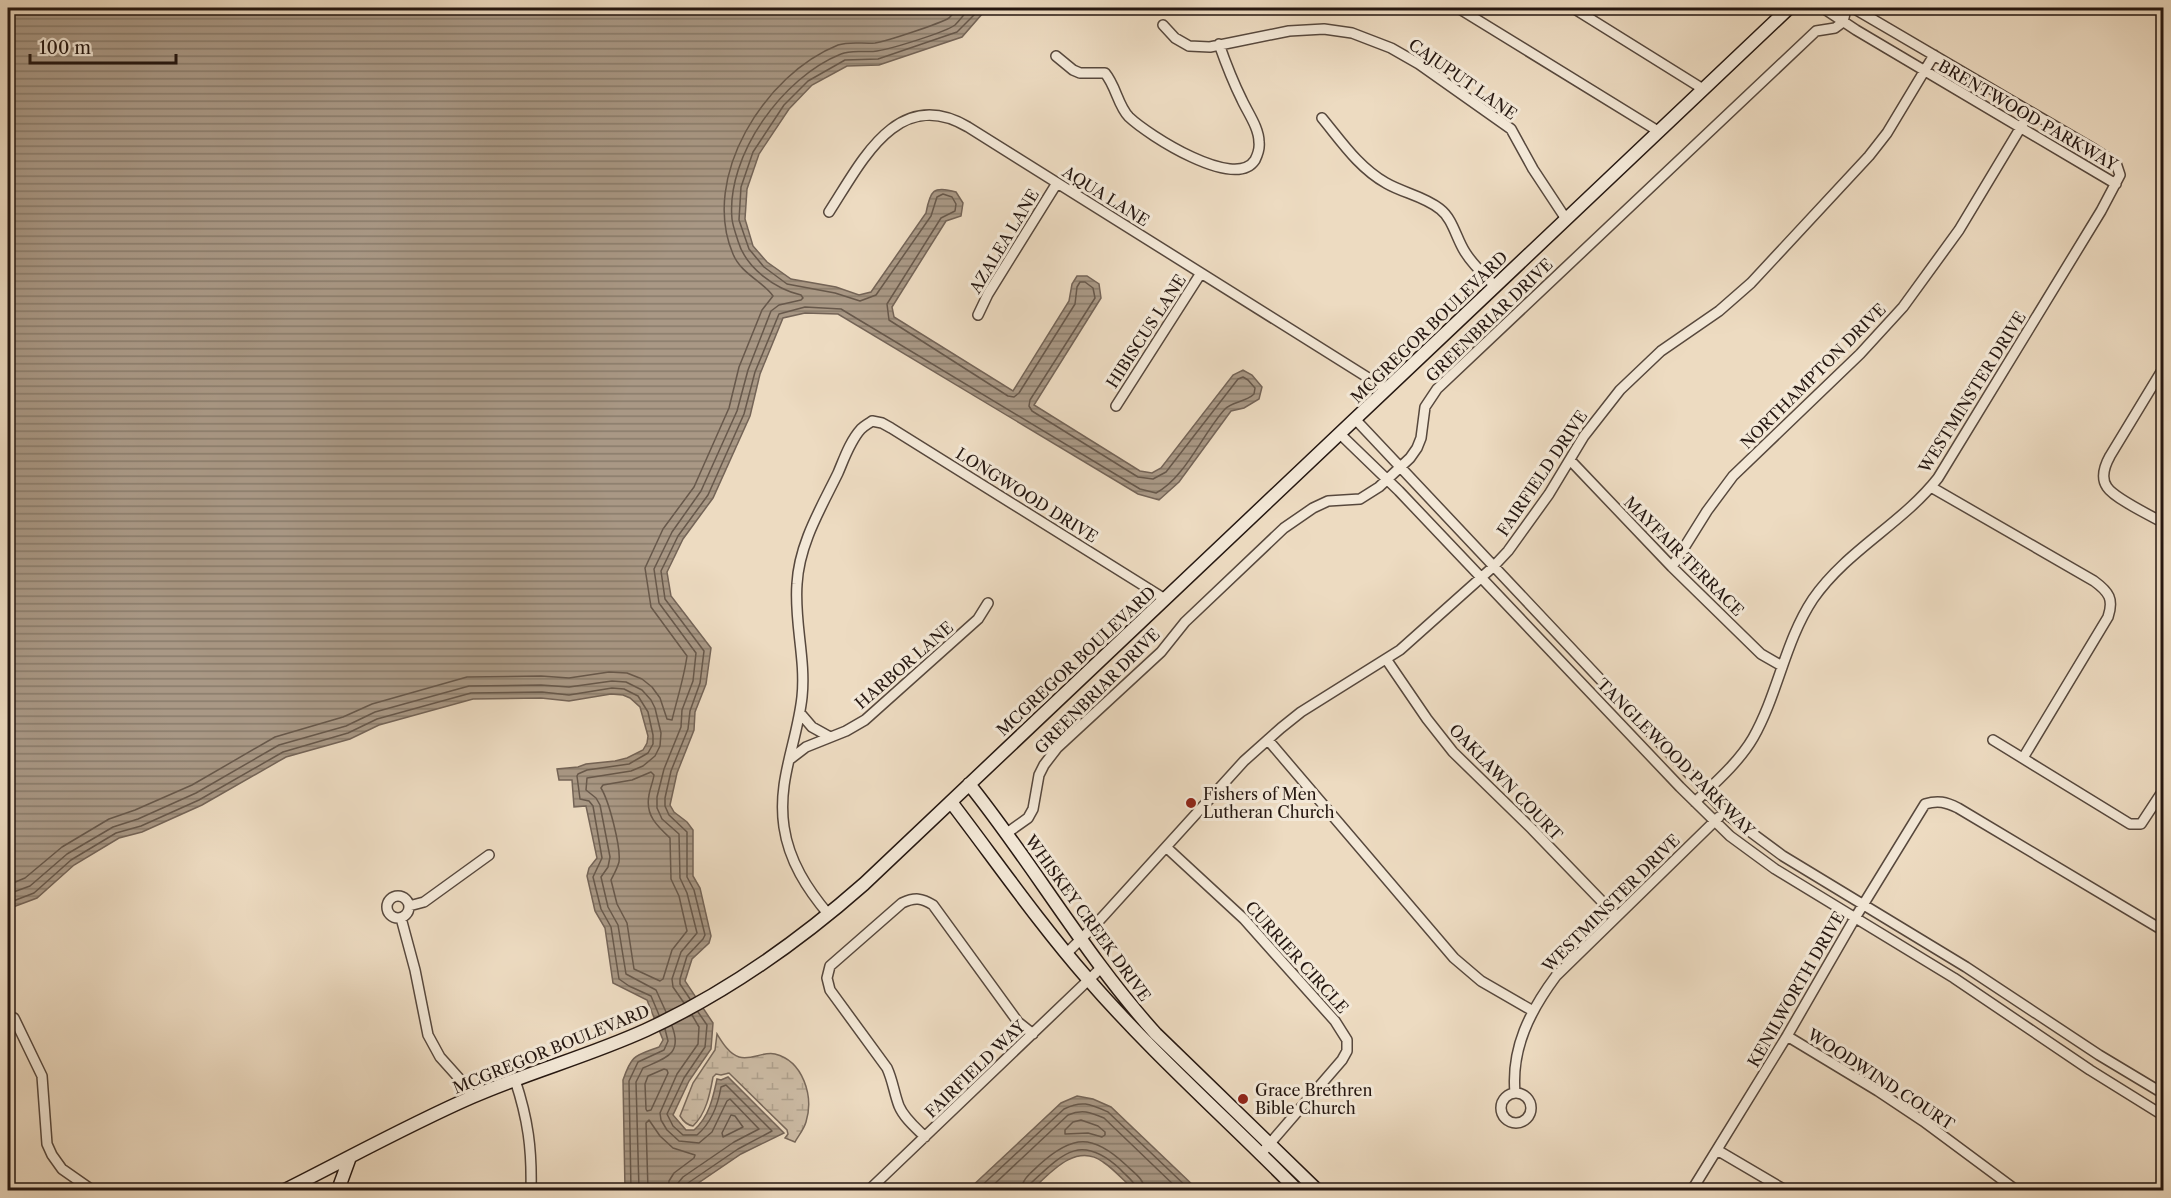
<svg xmlns="http://www.w3.org/2000/svg" width="2171" height="1198" font-family="'Libre Caslon Text',serif">
<style>
.wetland{fill:url(#wetland-marsh);stroke:#78685a;stroke-width:1.5}
.water{fill:url(#water-rules);stroke:#746457;stroke-width:1.5}
.lines{fill:none;stroke-linecap:round;stroke-linejoin:round}
.shore{stroke:#67584b;stroke-width:1.5}
.street-casing{stroke:#57483d;stroke-width:12}
.secondary-casing{stroke:#251711;stroke-width:15}
.street{stroke:#f3e8d7;stroke-width:9}
.secondary{stroke:#f3e8d7;stroke-width:12}
.poi-dot{fill:#8f2418;stroke:#f3e8d7;stroke-width:2}
.labels{text-anchor:middle;dominant-baseline:central;stroke-width:6;stroke-linejoin:round;paint-order:stroke}
.street-label{font-size:16px;fill:#251711;stroke:#f3e8d7}
.poi-label{font-size:16px;fill:#251711;stroke:#f3e8d7;text-anchor:start}
</style>
<defs>
<pattern id="wetland-marsh" width="20" height="14" patternUnits="userSpaceOnUse" patternTransform="scale(1.5)"><rect width="20" height="14" fill="#cbbaa3"/><path d="M1 5h8M5 5V1M11 12h8M15 12V8" fill="none" stroke="#ae9f8b"/></pattern>
<pattern id="water-rules" width="6" height="5" patternUnits="userSpaceOnUse" patternTransform="scale(1.5)"><rect width="6" height="5" fill="#a99885"/><path d="M0 2.5h6" fill="none" stroke="#897b6b"/></pattern>
</defs>
<rect width="100%" height="100%" fill="#eddbc1"/>
<filter id="stains"><feTurbulence type="fractalNoise" baseFrequency=".00333" numOctaves="4"/><feColorMatrix values="0 0 0 0 .2 0 0 0 0 .09 0 0 0 0 .02 0 0 0 .5 -.17"/></filter>
<radialGradient id="worn" r=".72"><stop offset=".6" stop-color="#630" stop-opacity="0"/><stop offset="1" stop-color="#630" stop-opacity=".3"/></radialGradient>
<path class="wetland" d="M 717,1034 C 722,1042 729,1054 739,1057 C 751,1061 763,1051 775,1054 C 803,1061 814,1096 806,1122 C 804,1129 799,1135 795,1142 L 785,1138 L 788,1134 L 787,1130 L 729,1073 L 721,1075 L 716,1074 L 713,1077 C 710,1094 706,1114 693,1126 C 687,1125 683,1121 680,1116 L 693,1083 L 715,1050 Z"/>
<path class="water" d="M 8,8 L 1009,8 L 983,13 L 962,37 L 879,65 L 847,66 L 812,85 L 789,109 L 759,154 L 747,189 L 745,219 L 753,246 L 767,262 L 791,279 L 836,287 L 859,295 L 871,292 L 926,213 C 930,191 933,185 956,192 L 963,203 L 961,216 L 946,221 L 892,307 L 894,317 L 1013,391 L 1069,301 L 1072,284 L 1077,276 L 1087,276 L 1099,284 L 1101,298 L 1034,405 L 1140,471 L 1152,473 L 1161,468 L 1233,375 L 1243,370 L 1252,375 L 1262,387 L 1259,399 L 1244,408 L 1231,411 L 1179,482 L 1159,500 L 1138,494 L 838,314 L 805,313 L 783,318 L 760,374 L 750,416 L 713,498 L 683,539 L 667,572 L 671,596 L 711,648 L 706,684 L 695,712 L 694,730 L 677,773 L 670,805 L 674,812 L 687,822 L 693,830 L 693,876 L 700,888 L 711,936 L 709,943 L 692,959 L 685,981 L 713,1023 L 711,1049 L 689,1081 L 673,1115 L 686,1130 L 694,1130 C 709,1117 713,1098 717,1079 L 721,1080 L 728,1077 L 784,1133 L 741,1154 L 688,1190 L 625,1190 L 623,1080 C 632,1054 635,1056 659,1047 L 663,1040 L 647,1000 L 613,983 L 605,928 L 595,911 L 587,876 L 589,868 L 597,858 L 586,806 L 574,807 L 572,780 L 559,780 L 557,769 L 578,767 L 586,764 L 615,761 L 627,758 L 643,750 L 647,743 L 648,736 L 640,707 L 630,698 L 623,695 L 611,694 L 569,701 L 541,698 L 473,699 L 379,725 L 350,739 L 286,757 L 202,805 L 142,832 L 119,838 L 74,865 L 37,898 L 8,909 Z
M 1077,1096 L 1093,1099 L 1111,1107 L 1198,1190 L 1134,1190 C 1124,1181 1114,1169 1103,1162 C 1076,1142 1050,1173 1032,1190 L 968,1190 L 1061,1103 Z"/>
<g class="lines">
<path class="shore" d="M 651,772 L 654,775 C 653,782 650,788 649,795 C 645,815 657,826 670,838 L 671,879 L 679,896 L 687,931 L 672,950 L 663,979 L 660,981 L 634,969 L 627,923 L 617,904 L 611,880 C 614,874 617,869 619,862 C 621,847 609,801 601,788 L 603,785 L 632,780 Z
M 8,885 L 25,878 L 62,847 L 109,819 L 135,810 L 192,785 L 275,737 L 343,717 L 372,704 L 467,677 L 541,676 L 569,678 L 609,672 L 627,673 L 642,679 L 652,687 L 660,698 L 667,719 L 672,720 C 677,699 684,678 687,656 L 651,607 L 645,568 L 663,529 L 694,487 L 729,408 L 739,367 L 762,310 L 773,296 C 764,282 741,274 733,254 C 700,177 765,74 838,45 C 850,41 863,44 875,43 C 887,41 939,24 949,18 C 952,15 955,11 958,8
M 8,894 L 30,886 L 67,854 L 113,827 L 138,819 L 196,793 L 279,745 L 346,726 L 375,712 L 469,686 L 541,685 L 569,687 L 612,681 L 626,682 L 642,690 L 651,700 L 655,708 L 661,733 L 660,746 L 655,756 L 643,766 L 631,771 L 587,778 L 586,790 L 596,798 L 600,805 L 610,857 L 608,867 L 601,877 L 608,907 L 618,925 L 626,974 L 656,990 L 666,1012
M 8,903 L 34,893 L 71,860 L 116,833 L 141,826 L 199,800 L 283,752 L 348,733 L 377,719 L 471,693 L 542,692 L 569,695 L 612,688 L 624,689 L 638,696 L 648,712 L 653,735 L 653,744 L 648,753 L 629,764 L 587,770 L 578,774 L 577,776 L 580,799 L 589,801 L 593,806 L 602,858 L 593,877 L 601,909 L 611,927 L 619,979 L 629,986 L 651,996 L 659,1015
M 690,999 L 680,984 L 680,979 L 687,956 L 703,939 L 705,935 L 694,890 L 687,877 L 687,832 L 669,815 L 665,806 L 665,798 L 671,771 L 688,729 L 690,711 L 700,683 L 704,651 L 665,599 L 661,571 L 678,536 L 708,495 L 744,414 L 755,372 L 779,314 L 805,307 L 841,309 L 1140,489 L 1156,493 C 1185,478 1203,433 1225,409 C 1231,402 1246,402 1254,394 L 1255,388 L 1248,380 L 1243,377 L 1238,379 L 1166,472 L 1153,479 L 1138,477 L 1032,411 L 1029,406 L 1030,400 L 1095,298 L 1093,288 L 1085,282 L 1080,282 L 1077,287 L 1075,304 L 1019,393 L 1014,397 L 1008,396 L 889,320 L 887,304 L 941,218 L 955,211 L 956,204 L 952,197 L 943,194 L 937,197 L 931,216 L 876,295 L 860,301 L 835,293 L 787,284 L 764,267 L 749,249 L 739,220 L 741,187 L 753,152 L 784,105 L 808,81 L 845,60 L 878,59 L 957,32 L 981,8
M 684,1003 L 673,987 L 672,979 L 681,952 L 697,933 L 687,893 L 680,878 L 679,834 L 662,819 L 657,808 L 657,797 L 664,769 L 681,727 L 682,710 L 693,681 L 696,653 L 659,603 L 654,569 L 672,532 L 701,491 L 737,411 L 748,370 L 771,311 L 779,305 L 801,300 L 803,298 L 801,295 C 775,289 746,268 738,241 C 736,234 733,227 732,219 C 726,155 783,77 841,54 C 852,49 866,53 877,51 C 891,49 946,32 955,25 C 960,20 965,13 970,8
M 664,1069 L 667,1070 L 668,1073 L 651,1110 L 647,1111 L 646,1109 L 645,1084 L 648,1076 Z
M 731,1115 L 735,1116 L 743,1127 L 723,1137 L 722,1133 Z
M 1081,1120 L 1098,1126 L 1105,1132 L 1105,1135 L 1102,1137 L 1088,1133 L 1065,1134 L 1065,1130 L 1073,1122 Z
M 631,1190 L 629,1081 L 638,1062 L 664,1050 L 668,1041 L 665,1029
M 639,1190 L 636,1082 L 643,1068 C 665,1058 683,1055 672,1026
M 648,1190 L 646,1123 L 649,1120 L 660,1136 L 673,1148 L 695,1155 L 694,1158 L 674,1173 L 669,1181 L 668,1190
M 677,1190 L 678,1183 L 683,1177 L 734,1142 L 759,1129 L 730,1099 L 727,1101 L 712,1132 L 699,1143 L 679,1141 L 667,1130 L 661,1120 L 660,1113 L 677,1074 L 698,1044 L 699,1027 L 692,1015
M 685,1190 L 688,1183 L 738,1149 L 772,1131 L 726,1085 L 721,1087 C 718,1105 711,1123 697,1135 L 683,1135 L 673,1126 L 667,1114 L 684,1078 L 705,1047 L 707,1025 L 698,1012
M 977,1190 L 1064,1109 C 1082,1100 1090,1104 1108,1112 L 1190,1190
M 988,1190 L 1068,1115 C 1082,1109 1090,1112 1104,1118 L 1179,1190
M 1021,1190 C 1022,1179 1031,1173 1039,1165 C 1073,1134 1093,1134 1126,1165 C 1134,1173 1144,1179 1145,1190
M 1028,1190 L 1030,1184 C 1063,1153 1081,1133 1120,1169 C 1126,1176 1136,1182 1137,1190"/>
<g class="street-casing">
<path id="street" d="M 1458,8 L 1658,131
M 1573,8 L 1703,89
M 1823,8 L 1856,30 L 2116,184
M 1163,25 L 1175,38 L 1189,46 L 1210,47 L 1289,31 L 1324,29 L 1352,33 L 1391,48 L 1419,64 L 1511,129 L 1533,169 L 1566,219
M 1056,56 L 1073,70 L 1080,73 L 1105,73 C 1116,86 1118,106 1129,117 C 1148,135 1235,191 1255,160 C 1258,154 1260,149 1259,142 C 1259,128 1248,113 1242,100 C 1233,82 1226,64 1219,44
M 1322,118 C 1341,141 1359,168 1386,183 C 1403,193 1424,196 1440,209 C 1453,219 1456,238 1465,252 C 1473,265 1484,275 1495,286
M 829,212 C 861,163 897,85 968,127 L 1386,389
M 978,315 L 988,294 L 1057,183
M 2164,367 L 2110,456 C 2105,465 2100,477 2107,487 C 2114,498 2151,516 2164,523
M 1116,406 L 1201,273
M 1355,419 L 1729,816 L 1783,856 L 1966,967 L 2099,1055 L 2164,1094
M 1340,434 L 1399,491 L 1680,787 L 1730,836 L 1775,869 L 1954,978 L 2090,1070 L 2164,1116
M 1570,460 L 1672,567 L 1761,654 L 1782,666
M 1931,487 L 2094,581 C 2109,592 2114,599 2108,617 L 2023,758
M 1672,567 L 1707,511 L 1733,476 L 1860,354 L 1903,307 L 1959,230 L 2030,112
M 1386,659 L 1427,719 L 1453,752 L 1532,829 L 1616,916
M 800,713 L 812,727 L 830,737
M 1268,740 L 1454,958 L 1481,981 L 1533,1011
M 1993,740 L 2130,824 L 2141,824 L 2164,789
M 789,760 L 806,747 L 846,731 L 865,720 L 978,619 L 988,603
M 1695,802 C 1715,783 1739,762 1753,738 C 1778,694 1785,641 1813,599 C 1847,550 1902,524 1938,478 L 2101,211 L 2120,175 L 2116,163 L 2094,149 L 1855,9 L 1844,8
M 1007,833 L 1028,818 L 1033,809 L 1039,775 L 1044,765 L 1057,748 L 1161,652 L 1185,622 L 1284,528 L 1313,508 L 1328,501 L 1360,499 L 1379,487 L 1410,458 L 1417,448 L 1421,438 L 1425,407 L 1437,389 L 1816,31 L 1835,28 L 1843,22 L 1846,9
M 1166,847 L 1244,919 L 1335,1021 L 1347,1040 L 1347,1051 L 1342,1060 L 1260,1155
M387 907a11 11 0 1 1 22 0a11 11 0 1 1-22 0Z
M 409,906 L 424,902 L 489,855
M 829,915 C 807,889 789,861 784,827 C 777,780 797,743 802,697 C 806,659 794,622 797,584 C 799,544 821,508 838,473 C 844,459 850,441 861,429 C 864,426 868,424 872,421 L 882,423 L 891,428 L 1165,599
M 401,918 L 415,970 L 428,1035 L 440,1057 L 466,1086 L 472,1097
M 1066,954 L 1097,923 L 1244,761 L 1281,728 L 1301,712 L 1400,650 L 1493,567 L 1508,551 L 1549,494 L 1584,436 L 1620,390 L 1661,351 L 1719,311 L 1751,283 L 1869,156 L 1887,133 L 1934,55
M 14,1018 L 42,1076 L 47,1144 L 52,1155 L 62,1169 L 92,1190
M 1787,1036 L 1878,1091 L 1923,1121 L 2016,1190
M 515,1080 C 528,1119 532,1149 531,1190
M 1515,1093 C 1511,1048 1530,1011 1556,976 L 1719,817
M1501 1108a15 15 0 1 1 30 0a15 15 0 1 1-30 0Z
M 925,1137 C 916,1128 904,1118 899,1106 C 894,1093 893,1081 887,1068 L 830,990 L 827,978 L 830,966 L 902,903 C 915,897 922,898 933,905 L 1018,1022 L 1033,1034
M 1717,1150 L 1785,1190
M 869,1190 L 1101,968
M 1692,1190 L 1787,1036 L 1855,918 L 1925,804 C 1938,800 1946,802 1958,808 L 2164,931"/>
</g>
<g class="secondary-casing">
<path id="secondary" d="M 969,784 C 1034,865 1086,957 1156,1034 L 1317,1190
M 951,802 C 996,861 1039,923 1088,979 C 1153,1054 1227,1119 1297,1190
M 285,1190 C 347,1159 408,1125 472,1097 C 529,1072 589,1056 646,1030 C 726,993 797,943 864,884 L 1789,8
M 338,1190 L 350,1157"/>
</g>
<use href="#street" class="street"/>
<use href="#secondary" class="secondary"/>
</g>
<g class="poi-dot">
<circle cx="1191" cy="803" r="6"/>
<circle cx="1243" cy="1099" r="6"/>
</g>
<g class="labels">
<g class="street-label">
<text transform="translate(1463 79) rotate(35)">CAJUPUT LANE</text>
<text transform="translate(2028 115) rotate(30)">BRENTWOOD PARKWAY</text>
<text transform="translate(1106 196) rotate(32)">AQUA LANE</text>
<text transform="translate(1004 241) rotate(-59)">AZALEA LANE</text>
<text transform="translate(1489 320) rotate(-44)">GREENBRIAR DRIVE</text>
<text transform="translate(1429 327) rotate(-44)">MCGREGOR BOULEVARD</text>
<text transform="translate(1146 331) rotate(-57)">HIBISCUS LANE</text>
<text transform="translate(1813 376) rotate(-45)">NORTHAMPTON DRIVE</text>
<text transform="translate(1972 392) rotate(-58)">WESTMINSTER DRIVE</text>
<text transform="translate(1542 473) rotate(-56)">FAIRFIELD DRIVE</text>
<text transform="translate(1027 495) rotate(32)">LONGWOOD DRIVE</text>
<text transform="translate(1684 556) rotate(45)">MAYFAIR TERRACE</text>
<text transform="translate(1076 661) rotate(-43)">MCGREGOR BOULEVARD</text>
<text transform="translate(904 665) rotate(-41)">HARBOR LANE</text>
<text transform="translate(1097 691) rotate(-45)">GREENBRIAR DRIVE</text>
<text transform="translate(1676 757) rotate(45)">TANGLEWOOD PARKWAY</text>
<text transform="translate(1506 782) rotate(46)">OAKLAWN COURT</text>
<text transform="translate(1611 903) rotate(-45)">WESTMINSTER DRIVE</text>
<text transform="translate(1088 918) rotate(54)">WHISKEY CREEK DRIVE</text>
<text transform="translate(1297 957) rotate(48)">CURRIER CIRCLE</text>
<text transform="translate(1796 989) rotate(-60)">KENILWORTH DRIVE</text>
<text transform="translate(551 1049) rotate(-22)">MCGREGOR BOULEVARD</text>
<text transform="translate(975 1069) rotate(-44)">FAIRFIELD WAY</text>
<text transform="translate(1881 1079) rotate(33)">WOODWIND COURT</text>
</g>
<g class="poi-label">
<text x="1203" y="794">Fishers of Men<tspan x="1203" dy="18">Lutheran Church</tspan></text>
<text x="1255" y="1090">Grace Brethren<tspan x="1255" dy="18">Bible Church</tspan></text>
</g>
</g>
<rect width="2171" height="1198" fill="none" stroke="#eddbc1" stroke-width="30"/>
<rect x="9" y="9" width="2153" height="1180" fill="none" stroke="#251711" stroke-width="3"/>
<rect x="15" y="15" width="2141" height="1168" fill="none" stroke="#251711" stroke-width="1.5"/>
<path d="M30 54v9h146v-9" fill="none" stroke="#251711" stroke-width="3"/>
<text x="39" y="54" font-size="18" fill="#251711" stroke="#f3e8d7" stroke-width="4.5" paint-order="stroke">100 m</text>
<rect width="100%" height="100%" filter="url(#stains)"/>
<rect width="100%" height="100%" fill="url(#worn)"/>
</svg>
